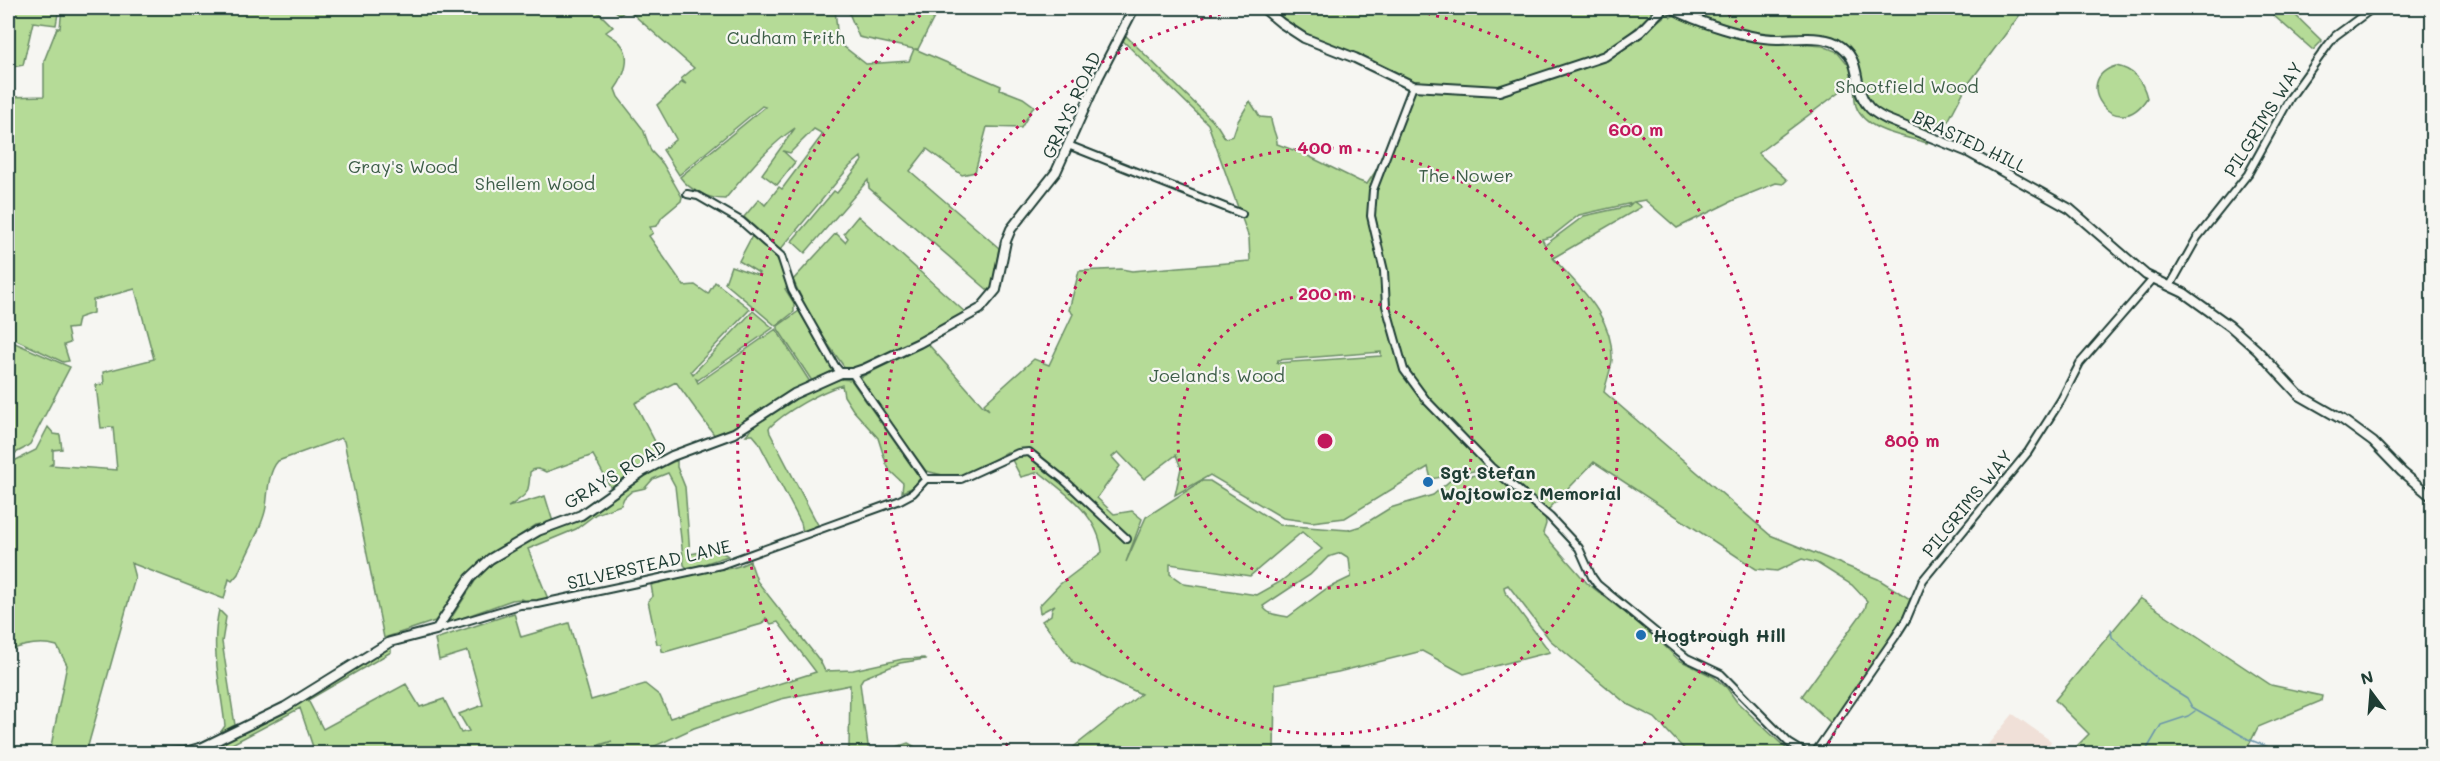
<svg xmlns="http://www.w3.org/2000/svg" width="2440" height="761" font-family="Mali,sans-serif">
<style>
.built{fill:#f0e0d8}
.green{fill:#b5db97;stroke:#6a8c66;stroke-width:1.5;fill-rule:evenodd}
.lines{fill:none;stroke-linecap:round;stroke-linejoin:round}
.stream{stroke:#6a95ab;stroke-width:1.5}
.minor-casing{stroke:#1f3d34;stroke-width:10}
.tertiary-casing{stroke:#1f3d34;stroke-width:12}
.minor{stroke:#f6f6f2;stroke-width:6}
.tertiary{stroke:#f6f6f2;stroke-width:8}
.ring{fill:none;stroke:#c2185b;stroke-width:3;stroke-dasharray:3 6}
.poi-dot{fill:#1f6fb2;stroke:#f6f6f2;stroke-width:2}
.labels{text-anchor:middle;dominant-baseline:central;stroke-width:4.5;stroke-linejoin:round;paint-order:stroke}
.park-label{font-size:18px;fill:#3d5d48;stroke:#f6f6f2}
.street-label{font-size:18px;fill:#1f3d34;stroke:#f6f6f2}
.poi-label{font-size:18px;font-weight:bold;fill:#1f3d34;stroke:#f6f6f2;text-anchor:start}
.centre{fill:#c2185b;stroke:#f6f6f2;stroke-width:3}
.ring-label{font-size:18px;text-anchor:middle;font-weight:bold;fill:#c2185b;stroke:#f6f6f2;stroke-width:4.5;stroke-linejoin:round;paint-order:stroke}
</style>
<rect width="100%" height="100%" fill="#f6f6f2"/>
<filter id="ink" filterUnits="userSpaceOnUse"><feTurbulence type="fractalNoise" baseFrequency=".0167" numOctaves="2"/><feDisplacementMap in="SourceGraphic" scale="12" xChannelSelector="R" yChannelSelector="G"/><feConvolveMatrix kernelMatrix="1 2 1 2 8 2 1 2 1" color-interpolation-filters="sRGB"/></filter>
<g filter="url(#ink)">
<path class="built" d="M 2013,714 L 2051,741 L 2046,753 L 1981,753 Z"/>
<path class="green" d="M 8,8 L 59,8 L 56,25 L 33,22 L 23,65 L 12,67 L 8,77 Z
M 62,8 L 594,8 L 613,27 L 606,32 C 610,36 618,39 621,44 C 632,57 624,77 615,89 L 618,97 L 643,129 L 651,151 L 663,164 L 682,197 L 681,201 L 662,217 L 657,226 L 650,227 L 653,233 L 649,236 L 684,286 L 695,285 L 708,294 L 715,282 L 750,309 L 691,371 L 693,374 L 753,311 L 773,328 L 698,380 L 696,379 L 698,383 L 776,329 L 810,382 L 788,393 L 730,432 L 715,436 L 676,382 L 635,403 L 663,457 L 612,490 L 593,455 L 546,472 C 540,469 535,467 530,472 C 529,496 527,494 508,507 L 545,496 L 553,522 L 536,525 L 493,553 L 468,577 L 435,621 L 384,638 L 344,441 L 341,438 L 278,461 C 268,472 268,492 266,507 C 263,527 246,554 238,574 L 232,581 L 229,579 L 224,599 L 131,563 L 135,578 L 86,753 L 40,753 L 51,746 L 67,665 L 57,646 C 41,641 23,645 8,651 L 8,464 L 36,450 L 48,427 L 54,434 L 60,435 L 62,449 L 53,450 L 53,463 L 50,465 L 117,470 L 113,427 L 101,428 L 96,385 L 104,384 L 103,372 L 154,359 L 135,289 L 93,300 L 93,313 L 78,318 L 76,328 L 67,329 L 70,343 L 64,345 L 69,361 L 63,362 L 8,336 L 8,280 L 10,274 L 8,277 L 8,97 L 44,96 L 44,61 L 57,28 L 60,28 Z
M 612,8 L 835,8 L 838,42 L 866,64 L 909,61 L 914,49 L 859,37 L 847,8 L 939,8 L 918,49 L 915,49 L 1001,86 L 1000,89 L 1023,98 L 1034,106 L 1021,128 L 987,127 L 975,172 L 962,175 L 927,149 L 910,171 L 999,248 L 993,286 L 989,291 L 869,188 L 868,180 L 805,253 L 792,241 L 834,191 L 837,193 L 862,161 L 861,157 L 850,166 L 780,250 L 744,217 L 759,199 L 765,205 L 779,187 L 782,189 L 823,134 L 814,129 L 790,153 L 783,151 L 795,162 L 777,185 L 762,174 L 795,128 C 766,148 747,173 725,199 C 708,199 689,190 680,177 L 765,107 L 762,106 L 679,175 L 663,150 L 676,139 L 657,105 L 682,82 L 686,84 L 681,79 L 694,68 L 627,9 L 620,15 Z
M 1271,8 L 1658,8 L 1620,42 L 1598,55 L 1498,88 L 1416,85 L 1302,33 Z
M 1704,8 L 2025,8 L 1966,87 L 1945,127 L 1936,121 L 1931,134 C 1915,126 1885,119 1872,107 C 1856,92 1866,61 1848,48 C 1834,37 1811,34 1794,34 C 1787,34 1779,36 1771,36 C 1748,34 1726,24 1704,17 L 1706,12 L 1703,10 Z
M 2265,8 L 2288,8 L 2322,41 L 2313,50 Z
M 1669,13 L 1671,17 L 1677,14 L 1757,41 L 1823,46 L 1838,52 L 1851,68 L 1854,81 L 1758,153 L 1787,180 L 1783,184 L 1776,183 L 1734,200 L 1677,228 L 1645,200 L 1634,202 L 1641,207 L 1553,258 C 1579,287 1614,317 1612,360 C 1611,370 1606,382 1604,392 L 1770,535 L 1878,579 L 1910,599 L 1900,626 L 1832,724 L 1802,696 L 1865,609 L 1867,601 L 1852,585 L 1817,563 L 1802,559 L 1777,571 L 1756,569 L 1594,462 L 1546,512 L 1492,465 L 1429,397 L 1407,369 L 1389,307 L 1387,271 L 1375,215 L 1376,190 L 1413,88 L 1501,96 L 1608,58 ZM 1632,203 L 1629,206 L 1584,216 L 1545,245 L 1542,239 L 1551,237 L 1579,215 Z
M 1124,34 L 1217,125 L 1225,138 L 1233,136 L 1238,121 L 1250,101 L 1260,117 L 1271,118 C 1271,128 1278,137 1277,144 L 1304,154 L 1359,181 L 1367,184 L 1383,160 L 1371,187 L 1369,215 L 1381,270 L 1382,304 L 1401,370 L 1425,402 L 1484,464 L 1485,469 L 1431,479 L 1428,467 L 1345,518 L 1312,522 L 1283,518 L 1210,475 L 1175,495 L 1181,468 L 1176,455 L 1144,479 L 1118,452 L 1112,457 L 1120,466 L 1097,498 L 1114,514 L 1132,511 L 1142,519 L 1126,562 L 1146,517 L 1202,481 L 1210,481 L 1280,525 L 1348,530 L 1361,526 L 1390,508 L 1433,495 L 1452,479 L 1476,475 L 1487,470 L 1491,471 L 1545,515 L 1546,524 L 1543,533 L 1587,583 L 1651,633 L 1679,660 L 1714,677 L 1727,688 L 1737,702 L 1791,753 L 1693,754 L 1684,749 L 1655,718 L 1627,704 L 1550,640 L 1508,585 L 1504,587 L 1505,592 L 1550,652 L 1464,674 L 1422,651 L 1338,672 L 1275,684 L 1274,753 L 1066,753 L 1141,694 L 1071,661 L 1072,660 L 1042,621 L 1051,615 L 1052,608 L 1055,605 L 1040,613 L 1039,606 L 1060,584 L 1102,552 C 1099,516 1066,493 1039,472 L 1021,477 L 1011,458 L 1028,454 L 1030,450 L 1007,452 L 973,472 L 955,478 L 926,471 L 859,378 L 928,344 L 982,405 L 989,410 L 984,404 L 1034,359 L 1049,365 L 1073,314 L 1069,310 L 1079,271 L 1121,269 L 1132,271 L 1250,261 L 1249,238 L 1208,124 L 1121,39 ZM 1381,352 L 1381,356 L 1277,363 L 1278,360 ZM 1302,532 L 1322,549 L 1280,582 L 1257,595 L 1184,584 L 1170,574 L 1170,564 L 1250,576 ZM 1341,553 L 1349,558 L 1351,577 L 1326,589 L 1288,617 C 1278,615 1267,615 1263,606 L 1310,575 L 1328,557 Z
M 2116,66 C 2133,69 2143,81 2147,98 C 2116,146 2069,79 2116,66 Z
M 1858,81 L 1864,106 L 1929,138 L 1927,143 C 1905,136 1865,132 1856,106 C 1854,99 1855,90 1854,82 Z
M 858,216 L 966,313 L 914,343 L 852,370 L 845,368 L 815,326 L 793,280 L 836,233 L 845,242 L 848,238 L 844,233 Z
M 752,236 C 778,253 779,260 789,288 L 785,289 L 794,303 L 794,312 L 776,326 L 725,283 L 731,266 L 757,275 L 759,273 L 739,261 Z
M 799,311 L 834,370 L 812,381 L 778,329 L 778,326 Z
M 8,340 L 70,367 L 30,444 L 23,449 L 8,457 Z
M 840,379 L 851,380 L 920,478 L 914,487 L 902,492 L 903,483 L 890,471 L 886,463 L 878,438 L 853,410 L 844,396 L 842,385 C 820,392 784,412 769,428 L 770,433 L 818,525 L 803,532 L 801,523 L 758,441 L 753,435 L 746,435 C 770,407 807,392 840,379 Z
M 677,460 L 677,467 L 685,487 L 690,554 C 703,552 716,547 728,556 L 688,569 L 684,565 L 675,486 L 668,473 L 653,479 L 645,488 L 632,491 L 624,498 L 621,505 L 596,514 L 576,529 L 528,549 L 548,599 L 528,602 L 521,599 L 512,600 L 448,623 L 475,581 L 492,564 L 538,534 L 582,518 L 637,479 Z
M 750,561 L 757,581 L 820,661 L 825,671 L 853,670 L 903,659 L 924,658 L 925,659 L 900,663 L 863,678 L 860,683 L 869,753 L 829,753 L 849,749 L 850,685 L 781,699 L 694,728 L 640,753 L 581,753 L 612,741 L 571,754 L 473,754 L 470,751 L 471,753 L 315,753 L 300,708 L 215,753 L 193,754 L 299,703 L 391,645 L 391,652 L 308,700 L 323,729 L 406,684 L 420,707 L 444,699 L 461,733 L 469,731 L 459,714 L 483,705 L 468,651 L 439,660 L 435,639 L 514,613 L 521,637 L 569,623 L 591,700 L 645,684 L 660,696 L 670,718 L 816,672 L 778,622 L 771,624 L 766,618 L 762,624 L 665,652 L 662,651 L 661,644 L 657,644 L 648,601 L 653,596 L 651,585 C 668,581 686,574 703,572 C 720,570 736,569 750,561 Z
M 2140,598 L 2271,685 L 2322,696 L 2321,701 L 2258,727 L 2245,753 L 2070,753 L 2089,734 L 2055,700 Z
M 219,610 L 226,617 L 222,642 L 235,725 L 220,733 L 225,726 C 221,687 210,649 219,610 Z
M 908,743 L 926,753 L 879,753 Z"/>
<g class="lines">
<path class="stream" d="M 2111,629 L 2112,637 L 2140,664 L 2160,681 L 2187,698 L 2192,707 L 2248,739 L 2276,750 L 2281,754
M 2144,754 L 2161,725 L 2188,716 L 2195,711"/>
<g class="minor-casing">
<path id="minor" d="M 1413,86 L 1373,190 L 1371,216 L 1384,271 L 1386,306 L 1404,370 L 1426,400 L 1491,467 L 1550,517 L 1579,548 L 1592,577 L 1597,584 L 1687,658 L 1721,674 L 1789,743 L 1807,754
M 1068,145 L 1242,214
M 687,194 L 698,196 L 741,221 L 781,256 L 792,290 L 835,366 L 841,373
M 2170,286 L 2197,238 L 2248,174 L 2290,98 L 2328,45 L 2335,36 L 2373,8
M 852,373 L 926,479
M 926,479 L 961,479 L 1018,453 L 1029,452 L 1064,480 L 1127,539
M 436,630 L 520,605 L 538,604 L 721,565 L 898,501 L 913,493 L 926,479
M 1814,754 L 1895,637 L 1907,618 L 1923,580 L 2028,452 L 2061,400 L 2080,363 L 2153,279"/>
</g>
<g class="tertiary-casing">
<path id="tertiary" d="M 1263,8 L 1281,23 L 1304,38 L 1355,58 L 1413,86 L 1499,91 L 1605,56 L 1640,32 L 1663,8
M 1672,8 C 1696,22 1749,39 1777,39 C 1794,39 1820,35 1836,43 C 1865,59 1851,87 1868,106 C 1872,112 1880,116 1886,119 L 1968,152 L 2070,209 L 2146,275 L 2184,293 L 2230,326 L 2257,350 L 2299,395 L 2343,420 L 2373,442 L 2402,472 L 2432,497
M 142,754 L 185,752 L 203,747 L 285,707 L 390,642 L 436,630 L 470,578 L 490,559 L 538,531 L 581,515 L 642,472 L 672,456 L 734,433 L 794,394 L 841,373 L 852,373 L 864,369 L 919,343 L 980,309 L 996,290 L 1006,241 L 1011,229 L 1056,172 L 1098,78 L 1134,8"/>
</g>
<use href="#minor" class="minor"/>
<use href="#tertiary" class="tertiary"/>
</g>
</g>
<g class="ring">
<circle cx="1325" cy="441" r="147"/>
<circle cx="1325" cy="441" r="293"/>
<path d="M1014 752A440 440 0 0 1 1249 8M1401 8A440 440 0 0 1 1636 752"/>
<path d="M827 752A587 587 0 0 1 928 8M1722 8A587 587 0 0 1 1823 752"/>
</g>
<g class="poi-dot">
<circle cx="1428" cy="482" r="6"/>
<circle cx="1641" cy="635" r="6"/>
</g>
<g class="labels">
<g class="park-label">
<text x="786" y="37">Cudham Frith</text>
<text x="1907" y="86">Shootfield Wood</text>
<text x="403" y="166">Gray's Wood</text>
<text x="1466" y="175">The Nower</text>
<text x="535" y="183">Shellem Wood</text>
<text x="1217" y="375">Joeland's Wood</text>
</g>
<g class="street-label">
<text transform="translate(1071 105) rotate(-65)">GRAYS ROAD</text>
<text transform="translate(2263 119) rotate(-58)">PILGRIMS WAY</text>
<text transform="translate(1970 141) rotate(25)">BRASTED HILL</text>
<text transform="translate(615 474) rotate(-31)">GRAYS ROAD</text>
<text transform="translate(1967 503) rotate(-51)">PILGRIMS WAY</text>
<text transform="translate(649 564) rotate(-13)">SILVERSTEAD LANE</text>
</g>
<g class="poi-label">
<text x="1440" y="472">Sgt Stefan<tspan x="1440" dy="21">Wojtowicz Memorial</tspan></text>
<text x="1653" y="635">Hogtrough Hill</text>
</g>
</g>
<circle cx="1325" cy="441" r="9" class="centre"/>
<g class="ring-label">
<text x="1636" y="136">600 m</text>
<text x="1325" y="154">400 m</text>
<text x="1325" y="300">200 m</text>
<text x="1912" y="447">800 m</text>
</g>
<rect width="2440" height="761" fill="none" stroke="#f6f6f2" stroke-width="30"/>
<rect x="15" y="15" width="2410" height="731" fill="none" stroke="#1f3d34" stroke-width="2" filter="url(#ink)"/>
<g transform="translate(2371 692) rotate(344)" stroke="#f6f6f2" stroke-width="4.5" paint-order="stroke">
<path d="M0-4.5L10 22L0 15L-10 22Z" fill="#1f3d34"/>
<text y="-9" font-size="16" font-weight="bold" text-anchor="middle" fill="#1f3d34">N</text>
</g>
</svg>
